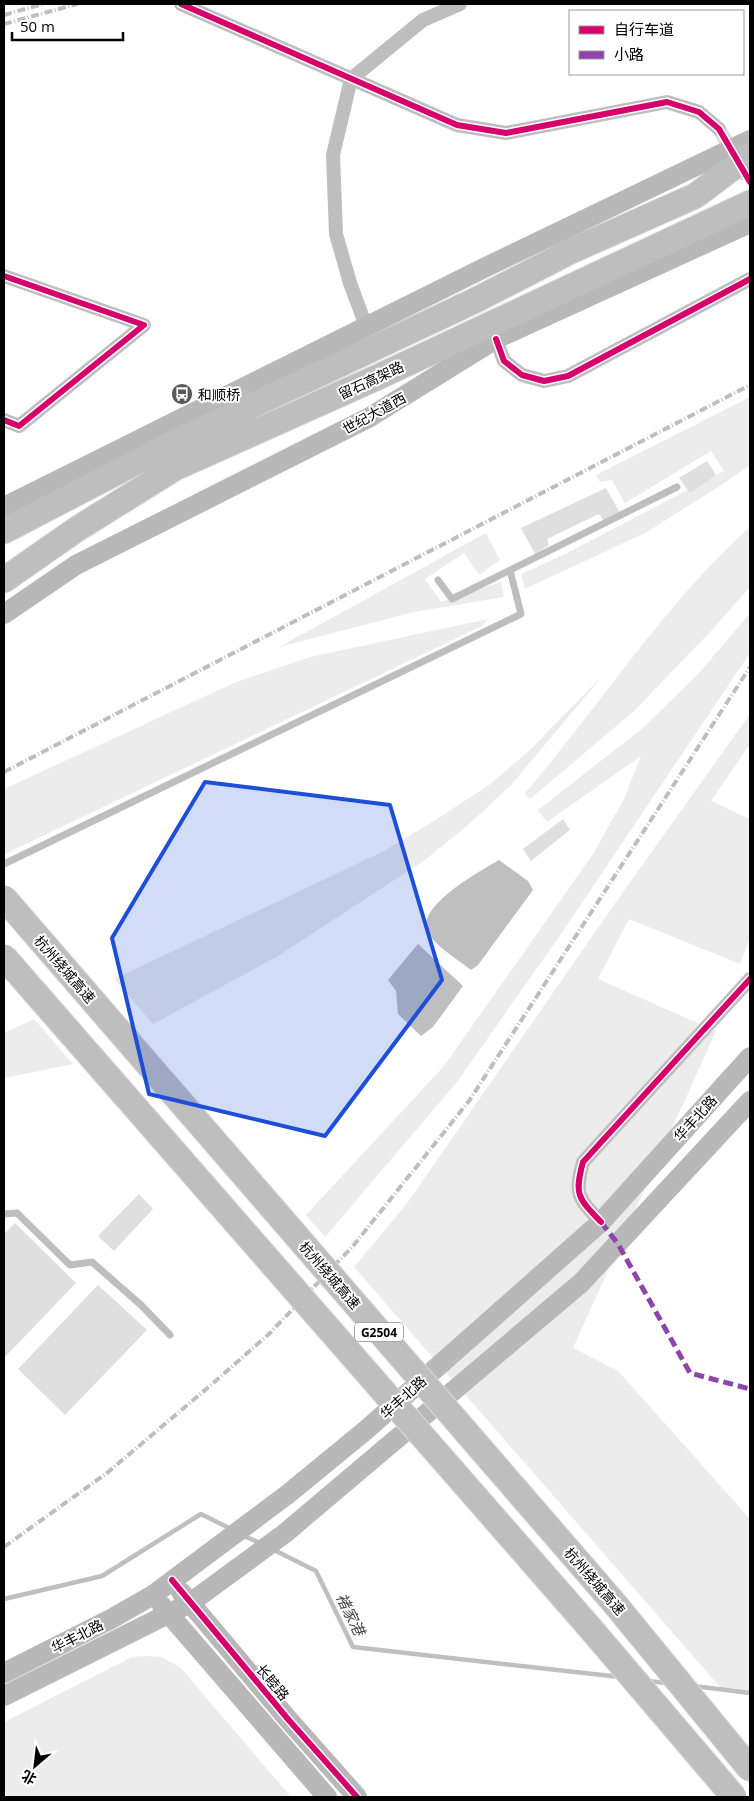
<svg xmlns="http://www.w3.org/2000/svg" width="754" height="1801" font-family="'Open Sans','Noto Sans SC',sans-serif">
<style>
.green{fill:#ececec}
.water{fill:#bfbfbf}
.lines{fill:none;stroke-linecap:round;stroke-linejoin:round}
.stream{stroke:#bfbfbf;stroke-width:4.5}
.building{fill:#dfdfdf}
.street-tunnel{stroke:#d9d9d9;stroke-width:14;stroke-dasharray:14 7;stroke-linecap:butt}
.highway-casing{stroke:#dbdbdb;stroke-width:27}
.lane{stroke:#bebebe;stroke-width:7}
.street{stroke:#bebebe;stroke-width:14}
.secondary{stroke:#b8b8b8;stroke-width:20}
.highway{stroke:#bebebe;stroke-width:25}
.rail{stroke:#bebebe;stroke-width:4;stroke-dasharray:8 2.5 1 2.5;stroke-linecap:butt}
.highway-bridge-casing{stroke:#dbdbdb;stroke-width:27;stroke-linecap:butt}
.highway-bridge{stroke:#bebebe;stroke-width:25}
.quiet{stroke:#8e44ad;stroke-width:5;stroke-dasharray:10 5;stroke-linecap:butt}
.cycleway-casing{stroke:#fff;stroke-width:9}
.cycleway{stroke:#d6006c;stroke-width:6}
.marked{fill:#1d4ed8;fill-opacity:0.2;stroke:#1d4ed8;stroke-width:4;stroke-linejoin:round}
.labels{text-anchor:middle;dominant-baseline:central;stroke-width:4;stroke-linejoin:round;paint-order:stroke}
.shield{fill:#fff;stroke:#4c4c4c;stroke-width:1}
.shield-label{font-size:12px;font-weight:bold;fill:#000}
.street-label{font-size:14px;fill:#000;stroke:#fff}
.poi-label{font-size:14px;fill:#000;stroke:#fff;text-anchor:start}
.water-label{font-size:15px;font-style:italic;fill:#444;stroke:#fff}
</style>
<rect width="100%" height="100%" fill="#fff"/>
<path class="green" d="M 750,397 L 750,465 L 723,484 L 647,532 L 525,589 L 521,574 L 565,554 L 724,471 L 711,451 L 625,503 L 612,480 L 600,482 L 596,475 Z
M 750,527 L 750,587 L 711,631 L 633,712 L 530,799 L 525,793 C 601,705 663,605 750,527 Z
M 486,533 L 500,560 L 479,575 L 464,553 L 425,579 L 441,602 L 501,582 L 504,597 L 414,612 L 279,647 Z
M 750,613 L 750,653 L 563,931 L 457,1082 L 325,1237 L 306,1215 L 444,1066 L 593,854 L 624,799 L 641,756 L 547,822 L 538,810 L 643,728 L 699,673 Z
M 488,619 L 482,626 L 5,854 L 4,852 L 4,789 L 236,682 L 310,657 Z
M 605,673 L 511,785 L 468,825 L 425,860 L 278,956 L 153,1024 L 114,979 L 384,851 L 440,817 L 489,785 L 529,751 Z
M 750,714 L 750,744 L 711,801 L 750,819 L 750,938 L 740,964 L 629,919 L 598,979 L 716,1031 L 573,1348 L 618,1371 L 750,1519 L 750,1691 L 720,1687 L 354,1267 L 408,1202 L 618,899 Z
M 34,1019 L 73,1064 L 4,1078 L 4,1033 Z
M 147,1656 L 161,1657 L 180,1667 L 291,1797 L 4,1797 L 4,1722 L 132,1657 Z"/>
<path class="water" d="M 499,860 L 528,881 L 533,890 L 478,965 L 471,970 C 458,959 431,945 427,928 C 420,904 482,870 499,860 Z
M 418,944 L 463,986 L 433,1027 L 421,1036 L 398,1014 L 396,991 L 388,980 Z"/>
<g class="lines">
<path class="stream" d="M 242,1535 L 260,1543
M 272,1549 L 316,1571 L 353,1647 L 620,1677
M 4,1599 L 102,1576 L 201,1514 L 231,1529
M 647,1681 L 667,1683
M 694,1686 L 750,1693"/>
</g>
<path class="building" d="M 707,461 L 716,475 L 690,493 L 679,478 Z
M 606,488 L 620,513 L 604,521 L 599,514 L 547,539 L 549,545 L 535,554 L 521,528 Z
M 563,819 L 570,830 L 531,861 L 523,849 Z
M 139,1194 L 153,1209 L 114,1251 L 98,1236 Z
M 15,1223 L 76,1283 L 4,1358 L 4,1234 Z
M 98,1285 L 147,1330 L 65,1415 L 18,1369 Z"/>
<g class="lines">
<path class="street-tunnel" d="M 719,129 L 750,182"/>
<g class="highway-casing">
<path id="highway" d="M 4,531 L 173,443 L 476,300 L 571,251 L 695,196 L 750,155
M 4,580 L 77,529 L 175,468 L 378,377 L 750,203"/>
</g>
<path class="lane" d="M 438,580 L 452,599 L 677,487
M 4,864 L 521,614 L 510,570
M 4,1214 L 17,1213 L 70,1265 L 92,1262 L 141,1305 L 170,1335"/>
<path class="street" d="M 181,4 L 457,125 L 506,133 L 667,102 L 699,112 L 719,129
M 4,276 L 144,325 L 19,426 L 4,420
M 366,326 L 350,283 L 336,234 L 333,155 L 351,79 L 423,20 L 460,4
M 496,339 L 504,361 L 522,375 L 544,381 L 568,376 L 750,279
M 601,1222 C 578,1198 574,1195 583,1162 L 750,979"/>
<path class="secondary" d="M 4,507 L 486,267 L 750,140
M 4,614 L 76,565 L 370,417 L 496,339 L 750,223
M 181,1592 L 287,1718 L 357,1797
M 162,1606 L 327,1797
M 4,1673 L 111,1619 L 153,1595 L 288,1494 L 366,1430 L 601,1222 L 750,1057
M 4,1696 L 190,1603 L 284,1534 L 581,1283 L 750,1101"/>
<use href="#highway" class="highway"/>
<path class="rail" d="M 4,15 L 43,4
M 4,24 L 77,4
M 4,772 L 750,385
M 4,1547 L 107,1473 L 211,1385 L 269,1334 L 353,1246 L 469,1101 L 750,667"/>
<g class="highway-bridge-casing">
<path id="highway-bridge" d="M 4,898 L 615,1604 L 750,1769
M 4,957 L 591,1629 L 734,1797"/>
</g>
<use href="#highway-bridge" class="highway-bridge"/>
<path class="quiet" d="M 601,1222 L 618,1244 L 690,1373 L 750,1389"/>
<g class="cycleway-casing">
<path id="cycleway" d="M 181,4 L 457,125 L 506,133 L 667,102 L 699,112 L 719,129 L 750,182
M 4,276 L 144,325 L 19,426 L 4,420
M 496,339 L 504,361 L 522,375 L 544,381 L 568,376 L 750,279
M 601,1222 C 578,1198 574,1195 583,1162 L 750,979
M 172,1580 L 287,1718 L 357,1797"/>
</g>
<use href="#cycleway" class="cycleway"/>
</g>
<path class="marked" d="M 205,782 L 390,805 L 442,980 L 325,1136 L 149,1094 L 112,938 Z"/>
<defs>
<g id="bus-disc" transform="scale(1.125)"><circle r="9.5" fill="#595959" stroke="#fff"/><path d="M-5-6H5V4H4V6H2V4H-2V6H-4V4H-5ZM-3.5-4V0h7V-4ZM-3.5 1.2v1.5H-2V1.2ZM2 1.2v1.5H3.5V1.2Z" fill="#fff"/></g>
</defs>
<g fill-rule="evenodd">
<use href="#bus-disc" x="182" y="394"/>
</g>
<g class="labels">
<rect class="shield" x="355" y="1322.5" width="48" height="19" rx="4"/>
<g class="shield-label">
<text x="379" y="1332">G2504</text>
</g>
<g class="street-label">
<text transform="translate(371 380) rotate(-25)">留石高架路</text>
<text transform="translate(374 413) rotate(-29)">世纪大道西</text>
<text transform="translate(65 969) rotate(49)">杭州绕城高速</text>
<text transform="translate(695 1118) rotate(-48)">华丰北路</text>
<text transform="translate(330 1275) rotate(49)">杭州绕城高速</text>
<text transform="translate(403 1397) rotate(-42)">华丰北路</text>
<text transform="translate(595 1581) rotate(49)">杭州绕城高速</text>
<text transform="translate(77 1636) rotate(-27)">华丰北路</text>
<text transform="translate(273 1682) rotate(50)">长睦路</text>
</g>
<g class="poi-label">
<text x="198" y="394">和顺桥</text>
</g>
<g class="water-label">
<text transform="translate(351 1614) rotate(64)">褚家港</text>
</g>
</g>
<rect width="754" height="1801" fill="none" stroke="#000000" stroke-width="10"/>
<rect x="569" y="10" width="175" height="65" fill="#ffffff" stroke="#999999"/>
<rect x="579" y="26" width="25" height="8" fill="#d6006c" stroke="#999999"/>
<text x="614" y="35" font-size="15" fill="#000000">自行车道</text>
<rect x="579" y="51" width="25" height="8" fill="#8e44ad" stroke="#999999"/>
<text x="614" y="60" font-size="15" fill="#000000">小路</text>
<g transform="translate(35 1766) rotate(208)" stroke="#ffffff" stroke-width="4" paint-order="stroke">
<path d="M0-4L9 19L0 12L-9 19Z" fill="#000000"/>
<text y="-8" font-size="14" font-weight="bold" text-anchor="middle" fill="#000000">北</text>
</g>
<path d="M12 32v8h111v-8" fill="none" stroke="#000000" stroke-width="2.5"/>
<text x="20" y="32" font-size="15" fill="#000000" stroke="#ffffff" stroke-width="4" paint-order="stroke">50 m</text>
</svg>
